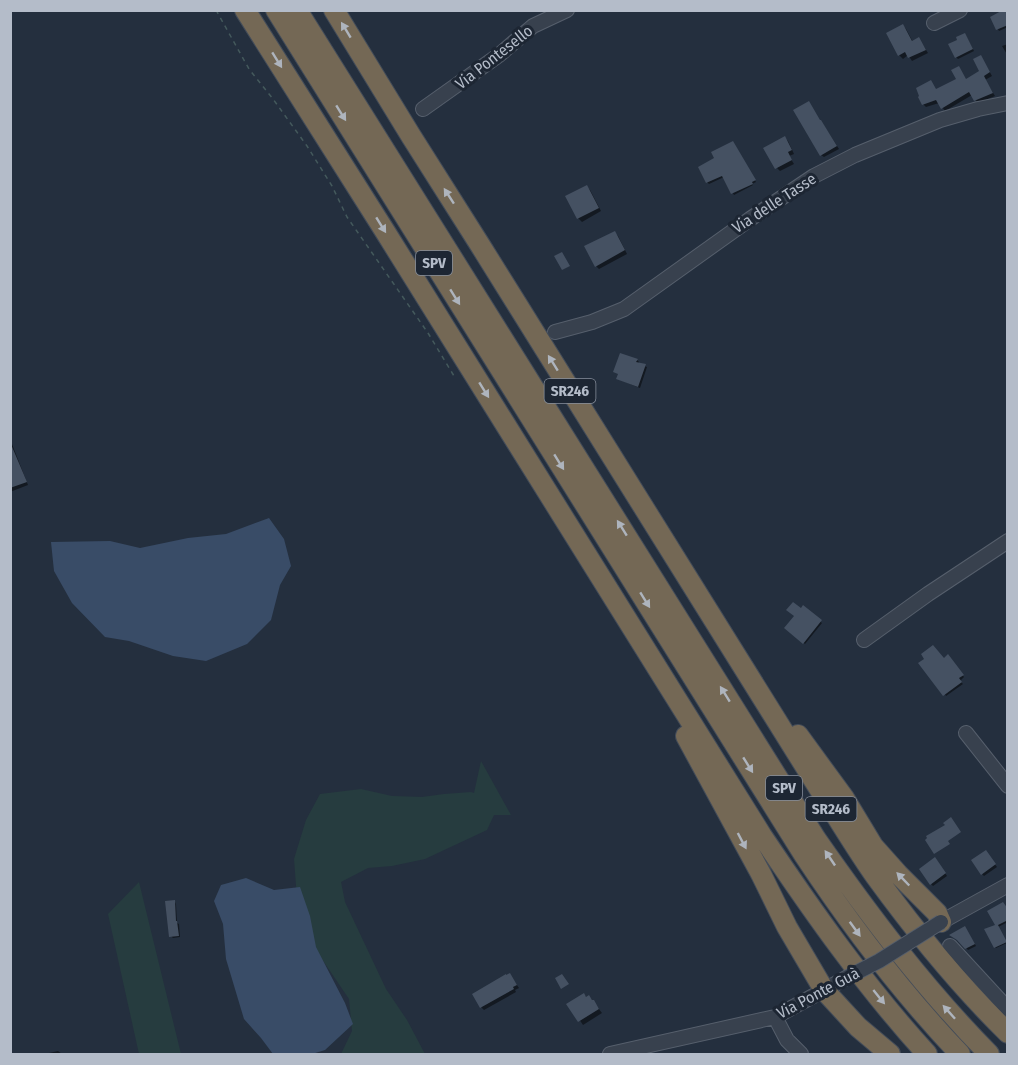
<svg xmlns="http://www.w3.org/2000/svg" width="1018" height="1065" font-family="'Fira Sans Condensed',sans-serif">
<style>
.green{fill:#263c3f}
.water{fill:#394c67}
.shadow{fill:#0007}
.building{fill:#455162}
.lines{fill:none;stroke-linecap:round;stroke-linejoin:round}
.minor-casing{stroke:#565f6c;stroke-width:16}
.highway-casing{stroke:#434c59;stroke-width:22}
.path{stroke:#44595c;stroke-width:1.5;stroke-dasharray:4.5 4.5;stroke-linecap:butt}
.minor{stroke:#38414e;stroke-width:14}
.highway{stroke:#746855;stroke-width:20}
.minor-bridge-casing{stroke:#565f6c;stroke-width:16;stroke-linecap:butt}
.minor-bridge{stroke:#38414e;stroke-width:14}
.oneway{fill:#aeb4bd}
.labels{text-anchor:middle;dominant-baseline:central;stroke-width:6;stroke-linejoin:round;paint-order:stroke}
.shield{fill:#1d2633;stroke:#878f9c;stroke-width:1.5}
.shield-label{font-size:15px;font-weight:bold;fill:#b4bcc9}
.street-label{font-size:16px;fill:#b4bcc9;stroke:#1d2633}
</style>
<rect width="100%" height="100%" fill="#242f3e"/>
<path class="green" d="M 481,761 L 511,815 L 494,815 L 487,830 L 425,859 L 392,866 L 368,868 L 341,882 L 345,902 L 386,989 L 407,1020 L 425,1054 L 341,1054 L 352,1031 L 349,999 L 309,940 L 297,899 L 294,859 L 306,820 L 320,794 L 361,789 L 392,796 L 422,797 L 444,794 L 471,792 L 474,793 Z
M 139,882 L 181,1054 L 139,1054 L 108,914 Z"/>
<path class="water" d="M 269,518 L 284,539 L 291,566 L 280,585 L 271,620 L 247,644 L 206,661 L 173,656 L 129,641 L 105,637 L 72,603 L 54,571 L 51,542 L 110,541 L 140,548 L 188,538 L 226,534 Z
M 246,878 L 274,890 L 300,887 L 310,916 L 316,947 L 345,1003 L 353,1024 L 325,1050 L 312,1054 L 273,1054 L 261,1038 L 244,1019 L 226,959 L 223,924 L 214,901 L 221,885 Z"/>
<path class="shadow" d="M 1000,10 L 1008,10 L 1008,27 L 999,31 L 992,18 L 1001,13 Z
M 903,26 L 906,29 L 913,42 L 919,39 L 928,53 L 912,61 L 908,55 L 903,59 L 899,55 L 888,33 Z
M 966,36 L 974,51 L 958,59 L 956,57 Z
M 1008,44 L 1008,56 L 1002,46 Z
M 983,60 L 992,76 L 985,80 L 995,96 L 978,103 L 972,95 L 945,111 L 939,103 L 926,107 L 923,104 L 937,91 L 958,79 L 959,68 L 966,80 L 981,72 Z
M 820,122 L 823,124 L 839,149 L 824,157 L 821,155 Z
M 785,138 L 788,141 L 794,154 L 789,156 L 794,164 L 780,171 L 777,168 Z
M 734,144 L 756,182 L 752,184 L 753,185 L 734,195 L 724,177 L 709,184 L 707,182 L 716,159 Z
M 587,187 L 590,190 L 601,211 L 582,222 L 578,218 Z
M 615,233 L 618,236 L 627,254 L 599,269 L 596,266 Z
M 637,360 L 639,362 L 638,364 L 647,367 L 640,388 L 618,379 L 619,374 Z
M 10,439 L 28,485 L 10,492 Z
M 803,608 L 822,623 L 805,644 L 786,628 Z
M 950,658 L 964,677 L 960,681 L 963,684 L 946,696 L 926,660 Z
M 987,854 L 997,867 L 984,876 L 982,874 Z
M 937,861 L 947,876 L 933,886 L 931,884 Z
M 175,902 L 176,904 L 177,923 L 179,924 L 180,937 L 173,938 L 171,936 Z
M 1008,911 L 1008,922 L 998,927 L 1007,943 L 996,948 L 995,947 L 997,926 Z
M 966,930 L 976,946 L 968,950 L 960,941 Z
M 510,975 L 519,988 L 515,990 L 516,992 L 484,1010 L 481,1007 Z
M 584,995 L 587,998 L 589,997 L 592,1000 L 602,1013 L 583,1025 L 569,1004 Z
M 58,1051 L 62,1054 L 50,1054 L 49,1053 Z"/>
<path class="building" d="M 1003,10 L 1008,10 L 1008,25 L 996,30 L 990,17 Z
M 903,24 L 912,41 L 919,37 L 926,50 L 908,58 L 905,52 L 898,56 L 886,33 Z
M 965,33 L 973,49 L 955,58 L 948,44 L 957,40 L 956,37 Z
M 981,55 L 990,72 L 984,76 L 993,93 L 974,101 L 969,92 L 941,109 L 936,100 L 922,105 L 918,97 L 919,96 L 916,88 L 931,80 L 936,89 L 956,79 L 951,70 L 959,66 L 966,79 L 979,71 L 973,59 Z
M 809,101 L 820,120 L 821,120 L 837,146 L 820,156 L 793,110 Z
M 785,136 L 792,150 L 788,152 L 792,160 L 775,169 L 763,148 Z
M 733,141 L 756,180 L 752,182 L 753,184 L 731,194 L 722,176 L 706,183 L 698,167 L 714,158 L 711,152 Z
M 587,185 L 599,208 L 577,219 L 565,196 Z
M 615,231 L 625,250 L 595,267 L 584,246 Z
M 562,252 L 570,266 L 562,270 L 554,256 Z
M 620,353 L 638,359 L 636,362 L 646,364 L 638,387 L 616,379 L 618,374 L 613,372 Z
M 10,442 L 27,482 L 10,488 Z
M 793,602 L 801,608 L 803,605 L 822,620 L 803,644 L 784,628 L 794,616 L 786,610 Z
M 933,645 L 944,658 L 948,654 L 964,675 L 959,678 L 962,682 L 943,696 L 918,663 L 924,659 L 921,654 Z
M 951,817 L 961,832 L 948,841 L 950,844 L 934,854 L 925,840 L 927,838 L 926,836 L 945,825 L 943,823 Z
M 986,850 L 996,864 L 981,875 L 971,860 Z
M 935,857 L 946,873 L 930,885 L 919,869 Z
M 175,900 L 176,921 L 177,921 L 179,936 L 169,937 L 165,901 Z
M 1003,902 L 1008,909 L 1008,920 L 998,925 L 1007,942 L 994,948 L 984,929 L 995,925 L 987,911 Z
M 965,926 L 975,944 L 965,949 L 957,940 L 949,935 Z
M 510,973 L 517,985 L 513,987 L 514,989 L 480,1008 L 472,994 L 506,974 L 506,975 Z
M 562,974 L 569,984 L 561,989 L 555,978 Z
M 584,993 L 586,997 L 589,995 L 592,1000 L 594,1000 L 599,1009 L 578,1022 L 566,1004 Z"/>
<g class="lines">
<g class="minor-casing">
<path id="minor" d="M 934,23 L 960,10
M 423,109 L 499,55 L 533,26 L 567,10
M 555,332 L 592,322 L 624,309 L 750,219 L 814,176 L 855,155 L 940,120 L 978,109 L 1008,103
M 864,640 L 928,594 L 1008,541
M 966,733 L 1008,786
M 941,922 L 1008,885
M 950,946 L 1008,1009
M 775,1017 L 787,1040 L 801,1054
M 610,1054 L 775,1017 L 846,978"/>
</g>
<g class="highway-casing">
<path id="highway" d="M 245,10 L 386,233 L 762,836 C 813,912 865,986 927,1054
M 276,10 L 804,855 C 851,926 902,993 960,1054
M 297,10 L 816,839 C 869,915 924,988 989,1054
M 334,10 L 411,136 L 480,245 L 828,803 C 844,828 859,853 876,877 C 916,932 959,985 1008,1033
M 798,735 L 844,798 L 873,846 L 898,874 L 937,913 L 941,922
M 686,736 L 761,874 L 787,927 L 824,990 L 858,1027 L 890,1054"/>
</g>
<path class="path" d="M 216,10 L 249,69 L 273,99 L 307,146 L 332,186 L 347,217 L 428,333 L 454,376"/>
<use href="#minor" class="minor"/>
<use href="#highway" class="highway"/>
<g class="minor-bridge-casing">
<path id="minor-bridge" d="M 846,978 L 879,961 L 941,922"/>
</g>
<use href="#minor-bridge" class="minor-bridge"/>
</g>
<defs><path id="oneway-solid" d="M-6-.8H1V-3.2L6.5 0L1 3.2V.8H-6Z" transform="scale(1.5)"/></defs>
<g class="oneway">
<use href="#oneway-solid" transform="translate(346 30) rotate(-121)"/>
<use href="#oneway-solid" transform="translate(277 60) rotate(58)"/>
<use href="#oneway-solid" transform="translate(341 113) rotate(58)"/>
<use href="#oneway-solid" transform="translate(449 196) rotate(-123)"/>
<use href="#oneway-solid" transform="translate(381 225) rotate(58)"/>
<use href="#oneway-solid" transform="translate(455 297) rotate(58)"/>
<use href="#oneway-solid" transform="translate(553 363) rotate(-122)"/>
<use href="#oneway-solid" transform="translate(484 390) rotate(58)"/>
<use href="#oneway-solid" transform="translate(559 462) rotate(58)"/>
<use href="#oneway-solid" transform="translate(622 528) rotate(-122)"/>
<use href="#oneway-solid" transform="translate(645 600) rotate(58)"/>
<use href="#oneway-solid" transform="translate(725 694) rotate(-122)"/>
<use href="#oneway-solid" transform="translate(748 765) rotate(58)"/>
<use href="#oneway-solid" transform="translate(742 841) rotate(62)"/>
<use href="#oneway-solid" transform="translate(830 858) rotate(-124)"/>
<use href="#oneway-solid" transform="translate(903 879) rotate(-134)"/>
<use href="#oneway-solid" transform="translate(855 929) rotate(54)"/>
<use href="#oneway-solid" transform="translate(879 997) rotate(51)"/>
<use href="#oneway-solid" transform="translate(949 1012) rotate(-132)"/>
</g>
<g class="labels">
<g class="shield">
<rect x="416" y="251" width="36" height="24" rx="4.5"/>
<rect x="544.5" y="379" width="51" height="24" rx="4.5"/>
<rect x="766" y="776" width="36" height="24" rx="4.5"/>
<rect x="805.5" y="797" width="51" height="24" rx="4.5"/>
</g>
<g class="shield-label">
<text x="434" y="263">SPV</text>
<text x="570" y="391">SR246</text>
<text x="784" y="788">SPV</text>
<text x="831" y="809">SR246</text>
</g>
<g class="street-label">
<text transform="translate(494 57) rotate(-38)">Via Pontesello</text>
<text transform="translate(774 203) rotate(-33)">Via delle Tasse</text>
<text transform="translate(818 993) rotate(-28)">Via Ponte Guà</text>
</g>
</g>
<rect width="1018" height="1065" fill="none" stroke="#b4bcc9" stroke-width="24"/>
</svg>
